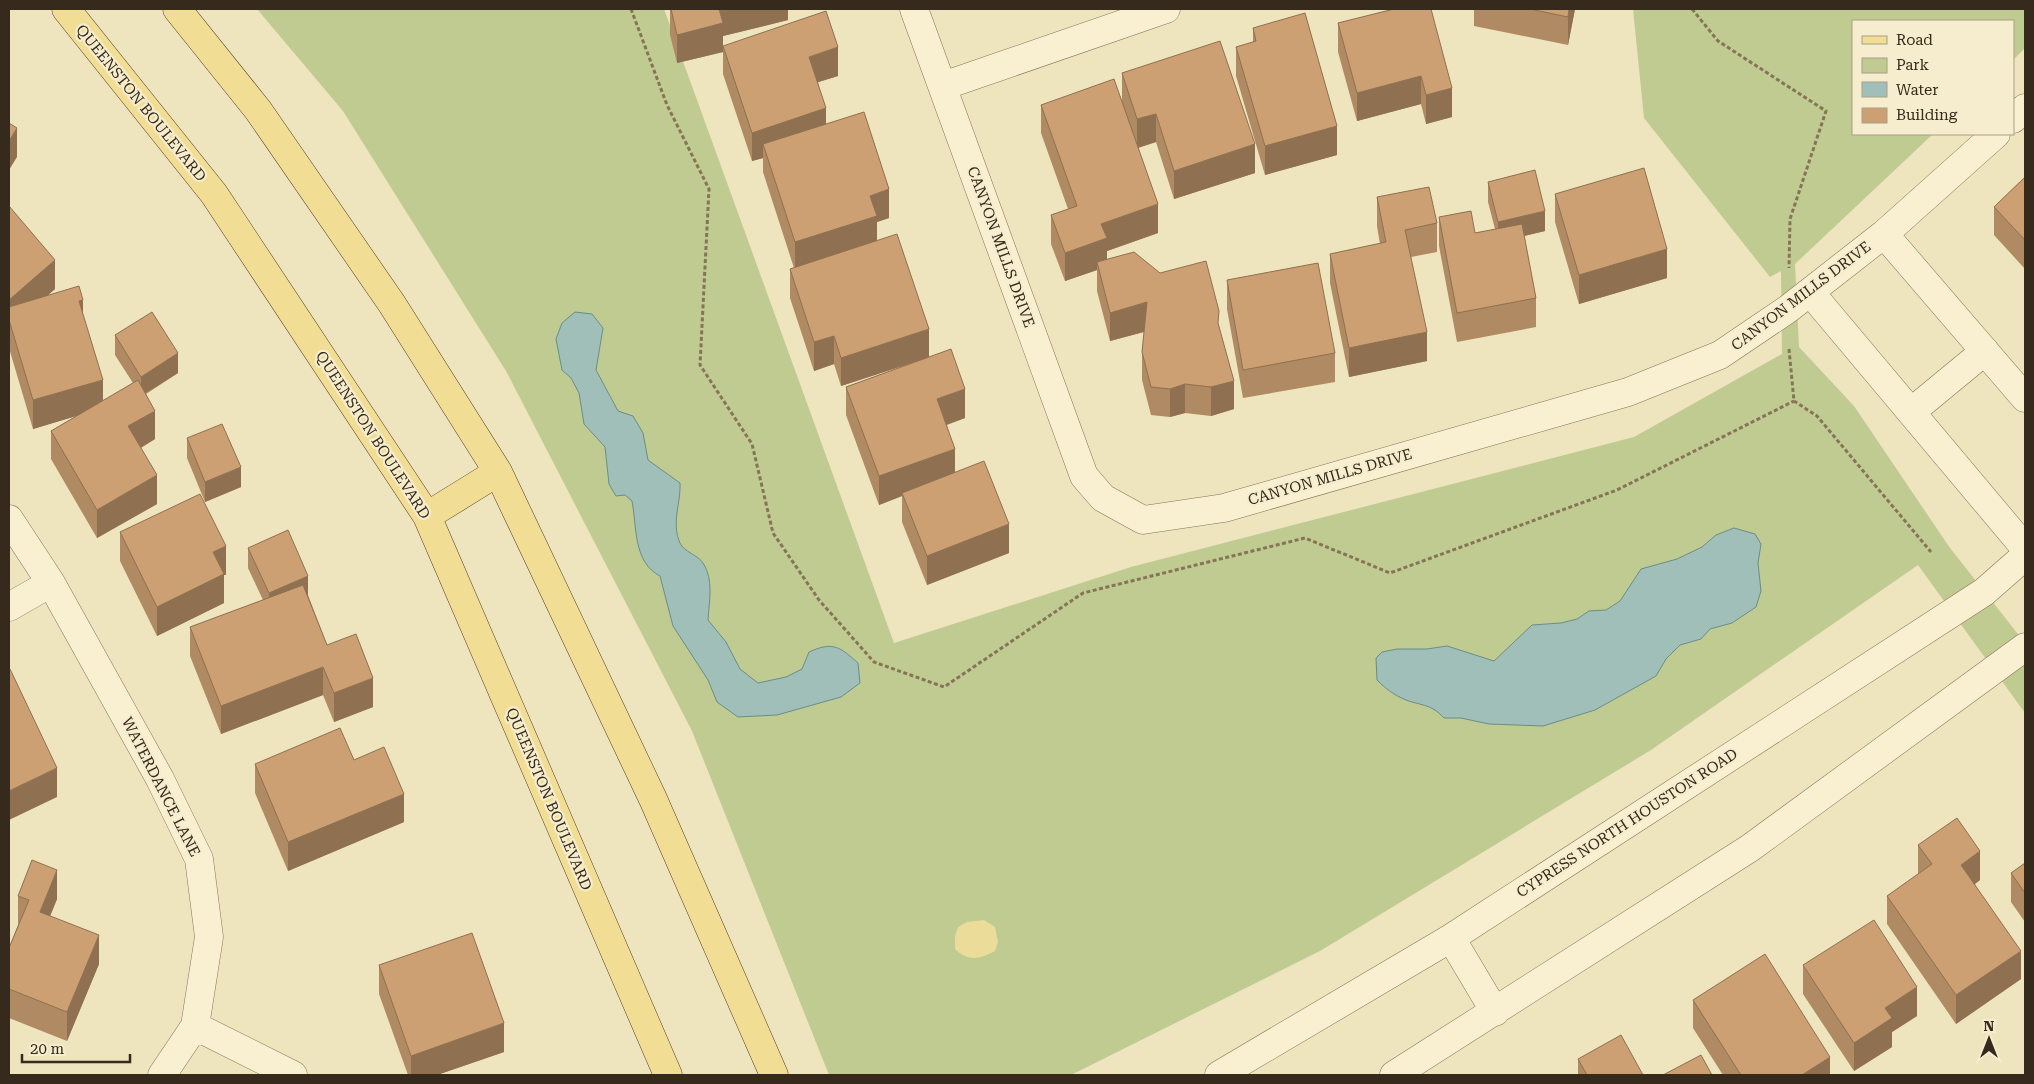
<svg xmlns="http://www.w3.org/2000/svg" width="2034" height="1084" font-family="'Roboto Serif',serif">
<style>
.green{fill:#c0cb92}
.sand{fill:#ebdc9a}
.water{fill:#a1bfb9;stroke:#698d87}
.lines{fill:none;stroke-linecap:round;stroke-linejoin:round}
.minor-casing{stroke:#867457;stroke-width:29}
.major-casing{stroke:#53412b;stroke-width:29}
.path{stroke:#867457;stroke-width:3;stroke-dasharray:4 2.5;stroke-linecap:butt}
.minor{stroke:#f9f0d1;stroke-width:28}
.major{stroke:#f2dd94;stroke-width:28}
.wall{fill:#af8a63}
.shaded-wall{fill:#8f7050}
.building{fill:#cca073;stroke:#8f7050}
.labels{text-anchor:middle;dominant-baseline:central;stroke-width:4.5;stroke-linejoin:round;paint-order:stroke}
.street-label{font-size:15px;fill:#352a1c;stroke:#f5edcd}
</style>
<rect width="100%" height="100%" fill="#eee4be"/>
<path class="green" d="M 257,9 L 664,9 L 894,643 L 1131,567 L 1634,437 L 1782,354 L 1781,271 L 1770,277 L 1644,118 L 1633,9 L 2025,9 L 2025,48 L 2013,60 L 2013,21 L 1853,21 L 1853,134 L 1933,134 L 1795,264 L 1799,347 L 1854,406 L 1950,548 L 2025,643 L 2025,713 L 1918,565 L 1651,750 L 1320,951 L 1071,1075 L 829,1075 L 692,731 L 506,371 L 343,111 Z"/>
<path class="sand" d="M 984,920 L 995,927 L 998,942 L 995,951 C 980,959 968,962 955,949 L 955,936 L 958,927 L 967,922 Z"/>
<path class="water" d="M 575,312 L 592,314 L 603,328 L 596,370 L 618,411 L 633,416 L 643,433 L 648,460 L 680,483 C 681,503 671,523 680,543 C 684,552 698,555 703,563 C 714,580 709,602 708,620 L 726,642 L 740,669 L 758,683 L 786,677 L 802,669 L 809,652 C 833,641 840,647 858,663 L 860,683 L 841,697 L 777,715 L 738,717 L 717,702 L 708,680 L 673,626 L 660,576 C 633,562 637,527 632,501 L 625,495 L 616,496 L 609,484 L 605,447 L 584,424 L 579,393 L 571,378 L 562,370 L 556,339 L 562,323 Z
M 1734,528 L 1755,534 L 1761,544 L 1758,563 L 1761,591 L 1756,607 L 1732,623 L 1710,629 L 1701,639 L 1680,645 L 1666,659 L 1656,676 L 1595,710 L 1543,726 L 1489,724 L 1461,718 L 1444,718 C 1431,704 1423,706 1406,700 C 1394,695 1386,689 1377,680 L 1376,658 L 1382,652 L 1397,649 L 1427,649 L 1447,646 L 1494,661 L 1532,625 L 1561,623 L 1577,619 L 1589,611 L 1606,610 L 1620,601 L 1641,569 L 1677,559 L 1702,547 L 1716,535 Z"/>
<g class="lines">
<g class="minor-casing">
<path id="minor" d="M 914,9 L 1084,476 L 1103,498 L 1143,520 L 1224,508 L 1628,392 L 1720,355 L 1788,309 L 1884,234 L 1996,134
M 943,86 L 1166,9
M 2013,119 L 2025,108
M 1884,234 L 2025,398
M 1810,292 L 2025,548
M 1911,412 L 1985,351
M 9,519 L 51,583 L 160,779 L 199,859 L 209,937 L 195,1026 L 162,1075
M 9,607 L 51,583
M 1451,938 L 1495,1012
M 195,1026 L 293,1075
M 1219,1075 L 1451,938 L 1984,592 L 2025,556
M 1394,1075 L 1750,848 L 2025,647"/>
</g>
<g class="major-casing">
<path id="major" d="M 66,9 L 214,194 L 427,516 L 668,1075
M 177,9 L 258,110 L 392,304 L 498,472 L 653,799 L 774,1075
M 427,516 L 498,472"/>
</g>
<path class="path" d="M 631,9 L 667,105 L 709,189 L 700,365 L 752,444 L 773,533 L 819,600 L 874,662 L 944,687 L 1083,593 L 1305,538 L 1390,573 L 1617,490 L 1794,401
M 1692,9 L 1718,41 L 1826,111 L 1790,219 L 1789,268
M 1789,349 L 1794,401 L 1817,416 L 1931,552"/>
<use href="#minor" class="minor"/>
<use href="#major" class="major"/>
</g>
<path class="wall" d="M 670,9 L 788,9 L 788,20 L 723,36 L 723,52 L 677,63 L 670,35 Z
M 1394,9 L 1452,117 L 1426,124 L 1421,104 L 1357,121 L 1338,52 L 1338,23 Z
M 1474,9 L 1575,9 L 1568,45 L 1474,26 Z
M 1253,28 L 1337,155 L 1265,175 L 1236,76 L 1236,47 L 1253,42 Z
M 723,46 L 838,76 L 818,82 L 826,124 L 889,218 L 877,222 L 877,240 L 929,357 L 965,418 L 947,425 L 955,472 L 1009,553 L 927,585 L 902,522 L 902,496 L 879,505 L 846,415 L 846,387 L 913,363 L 841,386 L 834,364 L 814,371 L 790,298 L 790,269 L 794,268 L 763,172 L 763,158 L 752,161 L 723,74 Z
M 1122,73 L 1255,173 L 1174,199 L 1156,142 L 1138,148 L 1158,233 L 1107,251 L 1107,259 L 1219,326 L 1234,409 L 1211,416 L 1185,413 L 1170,417 L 1151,415 L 1142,380 L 1142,352 L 1144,332 L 1110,341 L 1097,291 L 1097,270 L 1065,281 L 1051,244 L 1051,215 L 1068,209 L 1041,133 L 1041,105 L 1122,101 Z
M 2025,177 L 2025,269 L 1994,235 L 1994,207 Z
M 1488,182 L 1545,231 L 1524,236 L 1536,298 L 1536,327 L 1457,342 L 1439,246 L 1439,217 L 1475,233 L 1495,229 L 1488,202 Z
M 1555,194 L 1667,278 L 1579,304 L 1555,222 Z
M 1377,197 L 1437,223 L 1437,252 L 1411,257 L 1427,361 L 1349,377 L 1330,283 L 1330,254 L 1380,244 L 1377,226 Z
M 9,206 L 55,289 L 48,295 L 83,315 L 103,401 L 133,383 L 115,355 L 115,335 L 178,373 L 146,394 L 155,439 L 141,448 L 157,504 L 97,538 L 51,459 L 51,431 L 76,416 L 33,429 L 9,348 Z
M 1227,280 L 1335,353 L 1335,382 L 1243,398 L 1227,309 Z
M 187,438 L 241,487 L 205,502 L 187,458 Z
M 120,532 L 226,575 L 224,575 L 224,603 L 157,636 L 120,561 Z
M 248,548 L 308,595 L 327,645 L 373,707 L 334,722 L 323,695 L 221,734 L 190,656 L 190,627 L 263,600 L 248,568 Z
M 354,760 L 404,822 L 288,871 L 255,793 L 255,764 Z
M 1918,845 L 1980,880 L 1975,884 L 2021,979 L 1956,1024 L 1887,924 L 1887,896 L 1918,874 Z
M 2025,863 L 2025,922 L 2011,902 L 2011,873 Z
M 18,896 L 57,899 L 50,916 L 99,964 L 67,1041 L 9,1018 L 9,948 L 18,925 Z
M 379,965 L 504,1052 L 437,1075 L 408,1075 L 379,994 Z
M 1803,965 L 1917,1016 L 1892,1032 L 1892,1047 L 1854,1071 L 1803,994 Z
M 1693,1000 L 1830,1075 L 1723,1075 L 1693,1028 Z
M 1578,1059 L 1643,1075 L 1578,1075 Z"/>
<path class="shaded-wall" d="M 719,9 L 788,9 L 788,20 L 723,36 L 723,52 L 677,63 L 677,35 Z
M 1569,9 L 1575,9 L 1568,45 L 1568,17 Z
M 838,47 L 838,76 L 809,85 L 809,57 Z
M 1421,76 L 1421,104 L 1357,121 L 1357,93 Z
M 1452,88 L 1452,117 L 1426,124 L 1426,95 Z
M 826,108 L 826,136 L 763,144 L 763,158 L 752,161 L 752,133 Z
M 1156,114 L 1156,142 L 1137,148 L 1137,119 Z
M 1337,126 L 1337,155 L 1265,175 L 1265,146 Z
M 17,128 L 17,157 L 9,170 L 9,141 Z
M 1255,144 L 1255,173 L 1174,199 L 1174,171 Z
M 889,189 L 889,218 L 877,222 L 877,245 L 795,271 L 795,242 L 870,196 Z
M 1158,204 L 1158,233 L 1107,251 L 1107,266 L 1097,262 L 1097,270 L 1065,281 L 1065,253 L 1101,224 Z
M 1545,211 L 1545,231 L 1498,242 L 1498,222 Z
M 1667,249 L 1667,278 L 1579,304 L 1579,275 Z
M 55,260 L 55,289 L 11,327 L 9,320 L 9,300 Z
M 83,300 L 83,329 L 79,301 Z
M 1147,302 L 1147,331 L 1110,341 L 1110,313 Z
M 929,329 L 929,357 L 841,386 L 841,358 Z
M 1427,332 L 1427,361 L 1349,377 L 1349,348 Z
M 834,336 L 834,364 L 814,371 L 814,342 Z
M 178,353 L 178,373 L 141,396 L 141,377 Z
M 103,380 L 103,408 L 33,429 L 33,400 Z
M 1234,381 L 1234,409 L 1211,416 L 1211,387 Z
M 1185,384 L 1185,413 L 1170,417 L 1170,389 Z
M 965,389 L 965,418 L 937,428 L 937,399 Z
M 155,411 L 155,439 L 128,455 L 128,426 Z
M 955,449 L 955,477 L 902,493 L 902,496 L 879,505 L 879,476 Z
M 241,467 L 241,487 L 205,502 L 205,482 Z
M 157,475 L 157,504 L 97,538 L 97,510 Z
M 1009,524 L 1009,553 L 927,585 L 927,556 Z
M 226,546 L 226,575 L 224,575 L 224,603 L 157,636 L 157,607 L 213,552 Z
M 308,576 L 308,595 L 269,613 L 269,593 Z
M 323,667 L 323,695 L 221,734 L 221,706 Z
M 373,678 L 373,707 L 334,722 L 334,693 Z
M 57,768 L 57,797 L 9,820 L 9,791 Z
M 404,794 L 404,822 L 288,871 L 288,842 Z
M 1980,851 L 1980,880 L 1961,894 L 1961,865 Z
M 57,870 L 57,899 L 40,941 L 40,912 Z
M 99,935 L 99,964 L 67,1041 L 67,1012 Z
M 2021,951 L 2021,979 L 1956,1024 L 1956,995 Z
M 1917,987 L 1917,1016 L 1892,1032 L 1892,1047 L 1854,1071 L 1854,1043 L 1885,1008 Z
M 504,1023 L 504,1052 L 437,1075 L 411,1075 L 411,1056 Z
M 1830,1057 L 1830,1075 L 1802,1075 Z"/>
<path class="building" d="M 671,9 L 719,9 L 723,23 L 677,35 Z
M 1394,9 L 1431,9 L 1452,88 L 1426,95 L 1421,76 L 1357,93 L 1338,23 Z
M 1530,9 L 1569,9 L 1568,17 Z
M 826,11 L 838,47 L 809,57 L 826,108 L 752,133 L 723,46 Z
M 1305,13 L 1337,126 L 1265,146 L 1236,47 L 1256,41 L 1253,28 Z
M 1220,41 L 1255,144 L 1174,171 L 1156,114 L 1137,119 L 1122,73 Z
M 1114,79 L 1158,204 L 1101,224 L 1107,238 L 1065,253 L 1051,215 L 1077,206 L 1041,105 Z
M 864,112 L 889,189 L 870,196 L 877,216 L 795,242 L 763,144 Z
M 9,123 L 17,128 L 9,141 Z
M 1644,168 L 1667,249 L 1579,275 L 1555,194 Z
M 1535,170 L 1545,211 L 1498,222 L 1488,182 Z
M 2025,177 L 2025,240 L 1994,207 Z
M 1429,187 L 1437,223 L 1405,230 L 1427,332 L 1349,348 L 1330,254 L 1386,242 L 1377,197 Z
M 9,206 L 55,260 L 9,300 Z
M 1471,211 L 1475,233 L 1522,224 L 1536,298 L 1457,313 L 1439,217 Z
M 897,234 L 929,329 L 841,358 L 834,336 L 814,342 L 790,269 Z
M 1134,252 L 1160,273 L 1206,261 L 1219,311 L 1218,323 L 1234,381 L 1211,387 L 1185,384 L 1170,389 L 1151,387 L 1142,352 L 1147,302 L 1110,313 L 1097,262 Z
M 1318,263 L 1335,353 L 1243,370 L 1227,280 Z
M 79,286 L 83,300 L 79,301 L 103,380 L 33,400 L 9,320 L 9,307 Z
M 152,312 L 178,353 L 141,377 L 115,335 Z
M 951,349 L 965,389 L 937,399 L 955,449 L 879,476 L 846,387 Z
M 138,380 L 155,411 L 128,426 L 157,475 L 97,510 L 51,431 Z
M 222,424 L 241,467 L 205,482 L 187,438 Z
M 984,461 L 1009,524 L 927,556 L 902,493 Z
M 200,494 L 226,546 L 213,552 L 224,574 L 157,607 L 120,532 Z
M 288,530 L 308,576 L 269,593 L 248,548 Z
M 303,585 L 327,645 L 356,634 L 373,678 L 334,693 L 323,667 L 221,706 L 190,627 Z
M 10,669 L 57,768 L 9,791 L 9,670 Z
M 340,728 L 354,760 L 384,747 L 404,794 L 288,842 L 255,764 Z
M 1957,818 L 1980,851 L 1961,865 L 2021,951 L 1956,995 L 1887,896 L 1932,864 L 1918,845 Z
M 32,860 L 57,870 L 40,912 L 99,935 L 67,1012 L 9,989 L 9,948 L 29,900 L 18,896 Z
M 2025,863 L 2025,893 L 2011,873 Z
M 1874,920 L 1917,987 L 1885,1008 L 1892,1018 L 1854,1043 L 1803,965 Z
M 472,933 L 504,1023 L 411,1056 L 379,965 Z
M 1765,954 L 1830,1057 L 1802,1075 L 1741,1075 L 1693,1000 Z
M 1621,1035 L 1643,1075 L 1587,1075 L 1578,1059 Z
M 1701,1055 L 1712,1075 L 1663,1075 Z"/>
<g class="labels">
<g class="street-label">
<text transform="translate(141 103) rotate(51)">QUEENSTON BOULEVARD</text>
<text transform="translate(1001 247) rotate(70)">CANYON MILLS DRIVE</text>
<text transform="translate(1801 296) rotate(-37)">CANYON MILLS DRIVE</text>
<text transform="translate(373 435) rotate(57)">QUEENSTON BOULEVARD</text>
<text transform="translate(1330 477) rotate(-16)">CANYON MILLS DRIVE</text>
<text transform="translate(161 787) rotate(63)">WATERDANCE LANE</text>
<text transform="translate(549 799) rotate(67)">QUEENSTON BOULEVARD</text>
<text transform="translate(1627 823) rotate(-33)">CYPRESS NORTH HOUSTON ROAD</text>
</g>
</g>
<rect width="2034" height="1084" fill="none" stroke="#352a1c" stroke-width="20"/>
<rect x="1852" y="20" width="162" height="115" fill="#f5edcd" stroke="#a89f86"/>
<rect x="1862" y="36" width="25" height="8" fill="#f2dd94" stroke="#a89f86"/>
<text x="1896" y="45" font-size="15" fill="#352a1c">Road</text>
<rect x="1862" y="58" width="25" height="15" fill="#c0cb92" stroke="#a89f86"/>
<text x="1896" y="70" font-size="15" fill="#352a1c">Park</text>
<rect x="1862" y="82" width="25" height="15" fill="#a1bfb9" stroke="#a89f86"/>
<text x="1896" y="95" font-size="15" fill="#352a1c">Water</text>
<rect x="1862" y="108" width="25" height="15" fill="#cca073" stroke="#a89f86"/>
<text x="1896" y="120" font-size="15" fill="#352a1c">Building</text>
<g transform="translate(1989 1039)" stroke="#f5edcd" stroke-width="4" paint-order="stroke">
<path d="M0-4L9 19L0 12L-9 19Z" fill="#352a1c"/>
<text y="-8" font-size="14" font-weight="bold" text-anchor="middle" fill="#352a1c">N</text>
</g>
<path d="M22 1054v8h108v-8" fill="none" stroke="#352a1c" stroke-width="2.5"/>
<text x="30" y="1054" font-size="15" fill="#352a1c" stroke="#f5edcd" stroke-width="4" paint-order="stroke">20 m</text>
</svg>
